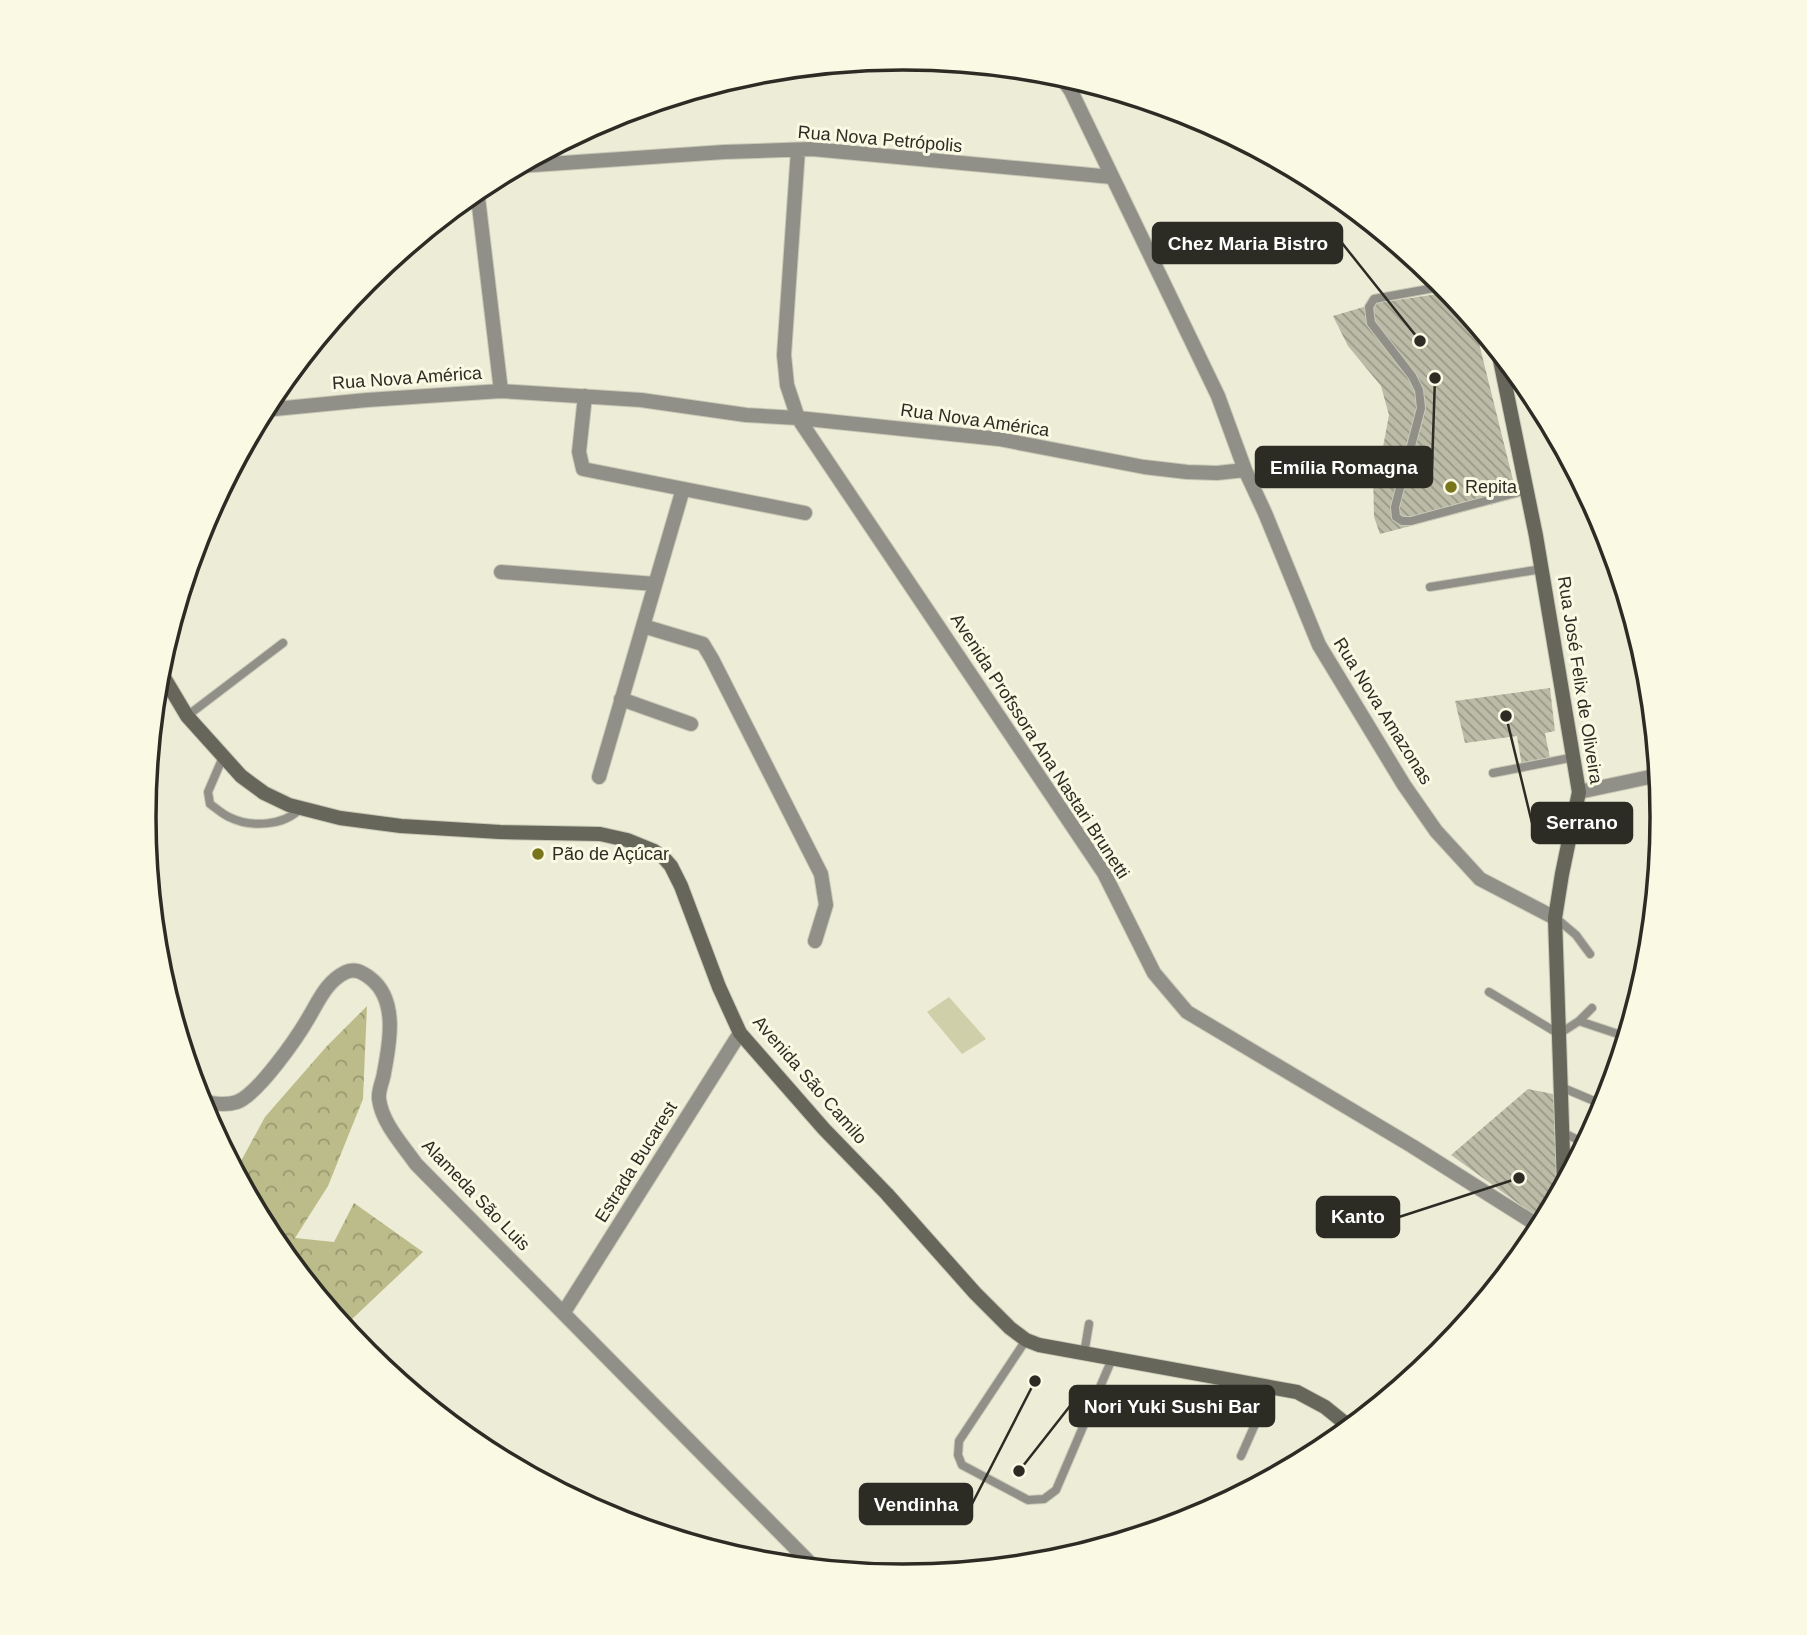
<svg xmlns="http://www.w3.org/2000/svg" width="1807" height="1635" font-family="Arial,sans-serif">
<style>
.green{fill:#cfcfa9}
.forest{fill:url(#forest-crowns)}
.building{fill:url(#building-back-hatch)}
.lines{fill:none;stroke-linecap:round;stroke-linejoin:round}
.lane-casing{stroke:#c9c9b7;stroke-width:10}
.street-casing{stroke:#c9c9b7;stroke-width:16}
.secondary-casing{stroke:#c9c9b7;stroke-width:16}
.lane{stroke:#909088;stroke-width:8}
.street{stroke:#909088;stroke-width:14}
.secondary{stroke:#66665a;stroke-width:14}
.poi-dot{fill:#79751a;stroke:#f9f9e4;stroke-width:2.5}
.labels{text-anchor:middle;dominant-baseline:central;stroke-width:6;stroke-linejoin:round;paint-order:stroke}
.street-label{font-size:18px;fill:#2c2c25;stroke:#f9f9e4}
.poi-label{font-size:18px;fill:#2c2c25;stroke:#f9f9e4;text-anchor:start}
.rim{fill:none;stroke:#2c2c25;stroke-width:3.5}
.leader{fill:none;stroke:#2c2c25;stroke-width:2.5}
.callout-dot{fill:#2c2c25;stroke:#f9f9e4;stroke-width:2.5}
.callout{fill:#2c2c25;stroke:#2c2c25;stroke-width:2.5}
.callout-label{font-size:19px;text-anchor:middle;font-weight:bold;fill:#fff}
</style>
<defs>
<pattern id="forest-crowns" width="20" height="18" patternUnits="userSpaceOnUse" patternTransform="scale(1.75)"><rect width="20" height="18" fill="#bcbc8a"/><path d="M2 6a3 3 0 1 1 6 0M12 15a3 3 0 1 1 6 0" fill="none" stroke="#999971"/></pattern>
<pattern id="building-back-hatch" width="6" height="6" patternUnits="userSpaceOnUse" patternTransform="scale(1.75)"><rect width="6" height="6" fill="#bbbba7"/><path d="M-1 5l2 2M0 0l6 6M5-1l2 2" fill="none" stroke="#989888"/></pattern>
</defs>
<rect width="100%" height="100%" fill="#ececd7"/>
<path class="green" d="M 949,997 L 986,1039 L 962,1054 L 927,1012 Z"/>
<path class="forest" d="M 367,1006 L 363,1099 L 328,1186 L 295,1238 L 334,1242 L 354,1203 L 423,1252 L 350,1321 L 316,1293 L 272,1239 L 235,1172 L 265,1117 L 326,1047 Z"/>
<path class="building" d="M 1451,292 L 1473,319 L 1515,488 L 1520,497 L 1380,534 L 1374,517 L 1373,469 L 1383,447 L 1389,415 L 1381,386 L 1348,346 L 1333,316 L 1377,303 Z
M 1550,688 L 1555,731 L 1545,733 L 1551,763 L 1522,767 L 1517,736 L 1465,743 L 1455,701 Z
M 1528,1089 L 1558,1095 L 1556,1200 L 1544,1222 L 1451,1155 Z"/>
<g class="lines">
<g class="lane-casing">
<path id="lane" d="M 1445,286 L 1374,299 L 1369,307 L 1371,323 L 1412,376 L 1419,390 L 1421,408 L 1395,507 L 1396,517 L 1402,521 L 1411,521 L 1526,490
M 1430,587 L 1542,569
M 187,716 L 283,643
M 223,757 L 208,792 L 210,804 C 216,808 222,814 229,817 C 251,828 284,826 301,808
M 1493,773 L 1575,757
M 1556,918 L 1576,935 L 1590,954
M 1489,992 L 1559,1034 L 1579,1021 L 1592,1008
M 1579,1021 L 1627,1037
M 1561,1087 L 1606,1106
M 1562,1132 L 1586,1144
M 1026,1340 L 959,1441 L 958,1455 L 962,1465 L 1028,1500 L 1044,1499 L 1056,1490 L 1112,1359
M 1084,1354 L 1089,1324
M 1241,1456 L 1272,1386"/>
</g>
<g class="street-casing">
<path id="street" d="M 1060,75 L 1071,91 L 1218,396 L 1245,470 L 1265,513 L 1319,645 L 1404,785 L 1436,831 L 1480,879 L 1555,918
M 798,150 L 784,355 L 787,385 L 798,418 L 1104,873 L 1154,973 L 1187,1012 L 1412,1146 L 1542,1228
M 519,166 L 724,152 L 812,149 L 1112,177
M 477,189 L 501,391
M 585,396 L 579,452 L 583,469 L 805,513
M 264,410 L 367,400 L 501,391 L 641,400 L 746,415 L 798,418 L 999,439 L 1144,467 L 1187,472 L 1217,473 L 1245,470
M 501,572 L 655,584
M 643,626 L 703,644 L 712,659 L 821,874 L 826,905 L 815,941
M 621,699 L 691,724
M 599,777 L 683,489
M 1579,792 L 1659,775
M 199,1101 C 211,1103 225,1106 237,1102 C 258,1094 297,1038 309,1017 C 319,1000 327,981 346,972 C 355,968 362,972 370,978 C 398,999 390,1042 384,1073 C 383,1081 378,1090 379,1099 C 382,1123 402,1144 416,1164 L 816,1569
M 564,1312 L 740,1033"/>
</g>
<g class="secondary-casing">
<path id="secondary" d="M 1498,350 L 1536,536 L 1579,792 L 1562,874 L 1555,918 L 1564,1185
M 159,669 L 187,716 L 241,776 L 264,793 L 289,805 L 340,818 L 401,826 L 500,832 L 600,834 L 627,840 L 654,851 L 664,858 L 671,866 L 681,886 L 719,987 L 740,1033 L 824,1129 L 887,1194 L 975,1293 L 1010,1328 L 1026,1340 L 1039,1345 L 1297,1392 L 1325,1407 L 1351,1428"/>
</g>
<use href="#lane" class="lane"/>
<use href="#street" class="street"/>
<use href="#secondary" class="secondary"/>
</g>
<g class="poi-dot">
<circle cx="1451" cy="487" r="7"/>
<circle cx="538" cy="854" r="7"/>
</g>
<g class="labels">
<g class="street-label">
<text transform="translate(880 139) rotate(5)">Rua Nova Petrópolis</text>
<text transform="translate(407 378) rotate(-4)">Rua Nova América</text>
<text transform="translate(975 420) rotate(8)">Rua Nova América</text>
<text transform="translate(1580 680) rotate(81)">Rua José Felix de Oliveira</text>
<text transform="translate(1383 711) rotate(58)">Rua Nova Amazonas</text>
<text transform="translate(1040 746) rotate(57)">Avenida Profssora Ana Nastari Brunetti</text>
<text transform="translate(810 1080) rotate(49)">Avenida São Camilo</text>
<text transform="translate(636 1162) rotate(-58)">Estrada Bucarest</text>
<text transform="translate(476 1195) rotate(46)">Alameda São Luis</text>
</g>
<g class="poi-label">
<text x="1465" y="487">Repita</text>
<text x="552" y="854">Pão de Açúcar</text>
</g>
</g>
<path d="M0 0H1807V1635H0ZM156 817a747 747 0 1 1 1494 0a747 747 0 1 1-1494 0Z" fill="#f9f9e4" fill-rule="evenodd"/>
<path class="rim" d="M156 817a747 747 0 1 1 1494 0a747 747 0 1 1-1494 0Z"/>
<path class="leader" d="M1420 341L1342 243M1435 378L1432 467M1506 716L1532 823M1519 1178L1399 1217M1019 1471L1070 1406M1035 1381L972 1504"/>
<g class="callout-dot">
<circle cx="1420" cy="341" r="7"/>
<circle cx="1435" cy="378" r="7"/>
<circle cx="1506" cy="716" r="7"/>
<circle cx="1519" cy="1178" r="7"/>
<circle cx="1019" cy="1471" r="7"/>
<circle cx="1035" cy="1381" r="7"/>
</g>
<g class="callout">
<rect x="1153" y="223" width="189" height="40" rx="7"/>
<rect x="1256" y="447" width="176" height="40" rx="7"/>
<rect x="1532" y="803" width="100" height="40" rx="7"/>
<rect x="1317" y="1197" width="82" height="40" rx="7"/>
<rect x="1070" y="1386" width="204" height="40" rx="7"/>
<rect x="860" y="1484" width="112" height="40" rx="7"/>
</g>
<g class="callout-label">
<text x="1248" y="250">Chez Maria Bistro</text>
<text x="1344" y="474">Emília Romagna</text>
<text x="1582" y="829">Serrano</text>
<text x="1358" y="1223">Kanto</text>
<text x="1172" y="1413">Nori Yuki Sushi Bar</text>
<text x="916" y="1511">Vendinha</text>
</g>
</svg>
